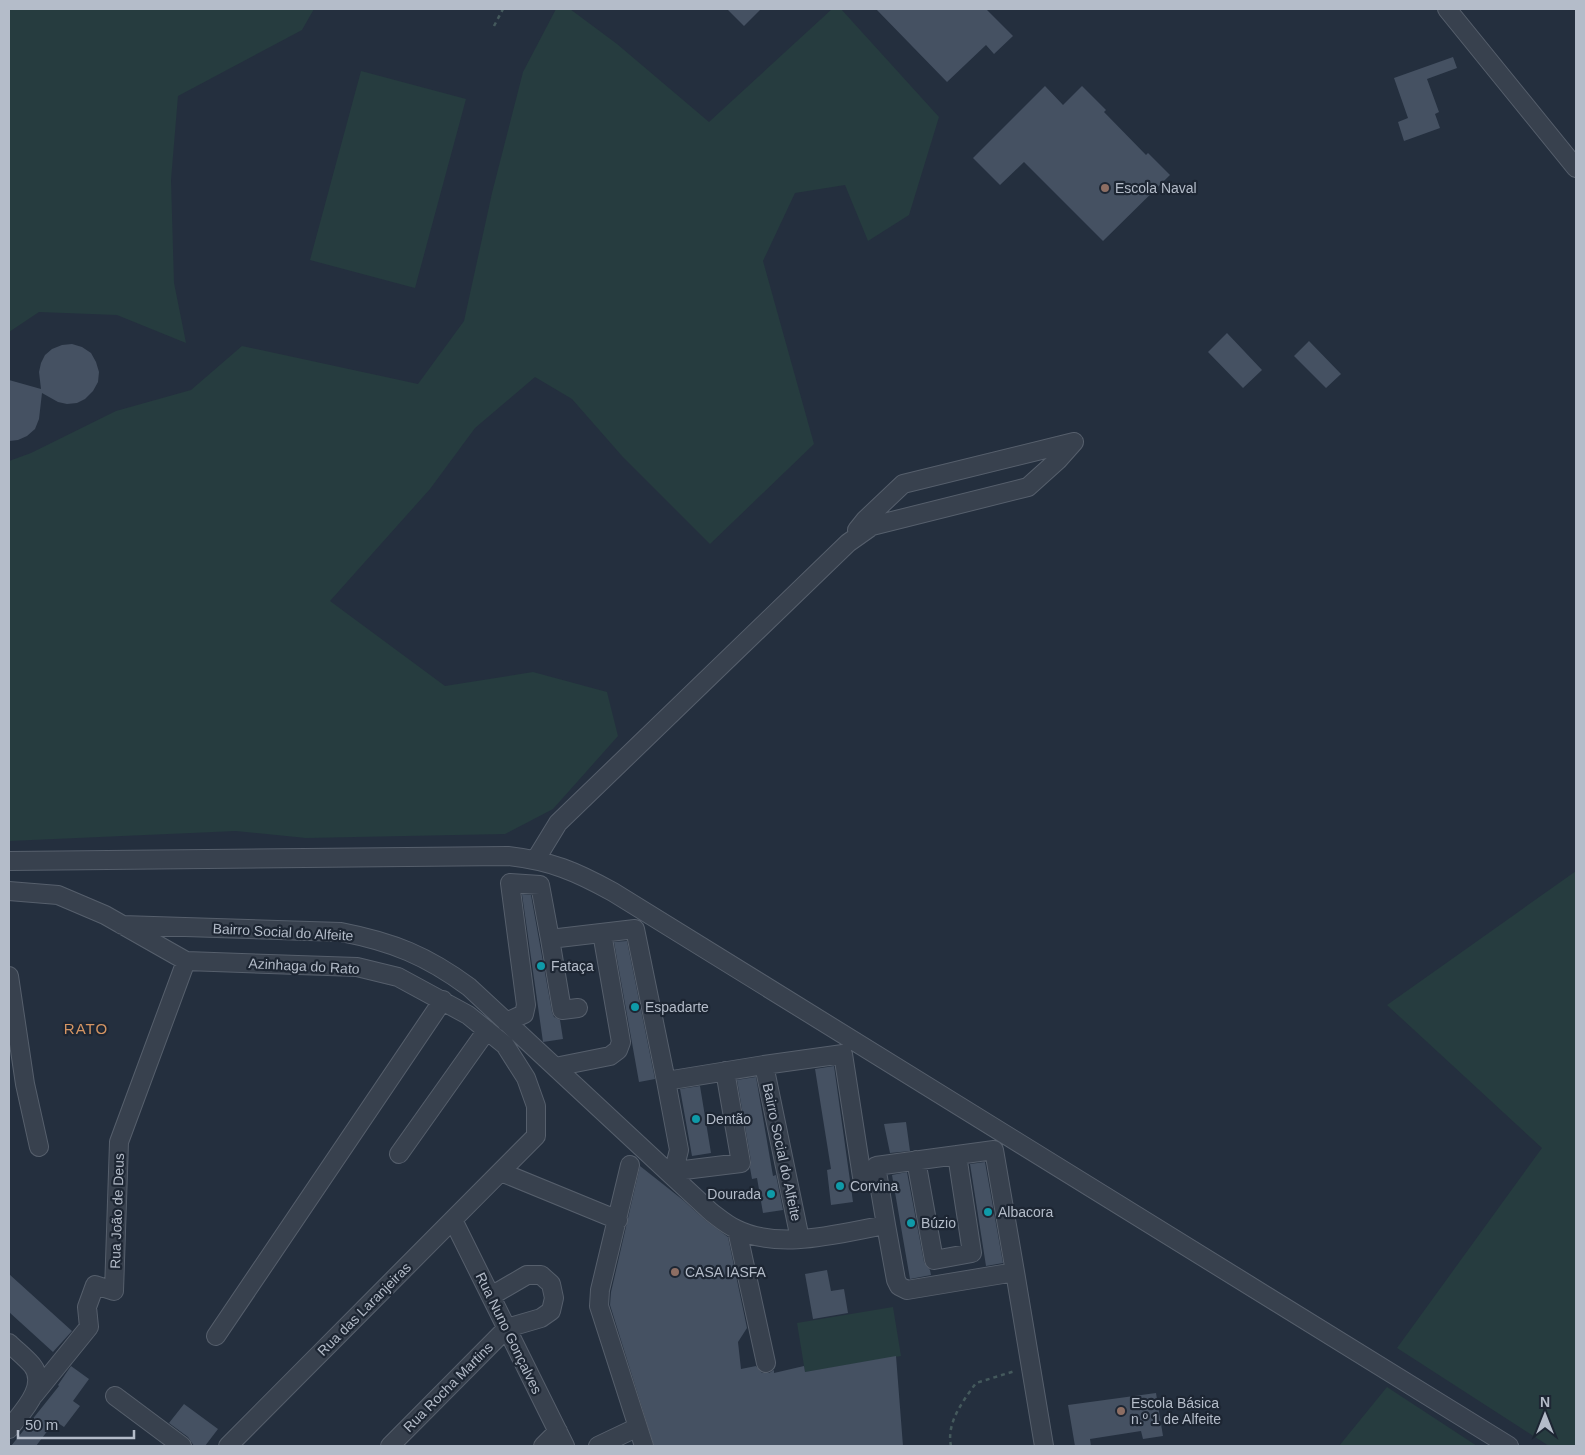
<svg xmlns="http://www.w3.org/2000/svg" width="1585" height="1455" font-family="Arial,sans-serif">
<style>
.green{fill:#263c3f}
.building{fill:#455162}
.lines{fill:none;stroke-linecap:round;stroke-linejoin:round}
.minor-casing{stroke:#565f6c;stroke-width:20}
.path{stroke:#44595c;stroke-width:2.5;stroke-dasharray:4 4;stroke-linecap:butt}
.minor{stroke:#38414e;stroke-width:18}
.education-dot{fill:#8d6e63;stroke:#1d2633;stroke-width:2}
.culture-dot{fill:#0f9aa8;stroke:#1d2633;stroke-width:2}
.labels{text-anchor:middle;dominant-baseline:central;stroke-width:4.5;stroke-linejoin:round;paint-order:stroke}
.poi-label{font-size:14px;fill:#b4bcc9;stroke:#1d2633;text-anchor:start}
.street-label{font-size:14px;fill:#b4bcc9;stroke:#1d2633}
.neighbourhood-label{font-size:15px;letter-spacing:1px;fill:#d59563;stroke:#1d2633}
</style>
<rect width="100%" height="100%" fill="#242f3e"/>
<path class="green" d="M 9,9 L 314,9 L 302,30 L 178,96 L 171,180 L 174,283 L 186,343 L 117,315 L 39,312 L 9,332 Z
M 556,9 L 570,9 L 617,44 L 709,122 L 832,9 L 841,9 L 939,117 L 909,215 L 868,241 L 845,185 L 795,193 L 763,261 L 814,444 L 710,544 L 622,456 L 572,399 L 535,377 L 475,428 L 430,489 L 330,601 L 445,686 L 533,672 L 607,692 L 618,736 L 553,809 L 505,834 L 306,838 L 236,831 L 9,841 L 9,461 L 31,453 L 116,411 L 191,390 L 242,346 L 418,384 L 464,321 L 492,193 L 523,72 Z
M 361,71 L 466,99 L 415,288 L 310,260 Z
M 1576,871 L 1576,1446 L 1549,1446 L 1397,1348 L 1542,1148 L 1387,1005 Z
M 893,1307 L 901,1356 L 805,1372 L 797,1323 Z
M 1387,1387 L 1477,1446 L 1339,1446 Z"/>
<path class="building" d="M 727,9 L 761,9 L 744,26 Z
M 876,9 L 986,9 L 1013,36 L 994,54 L 986,45 L 947,82 Z
M 1453,57 L 1457,68 L 1427,79 L 1439,112 L 1435,114 L 1440,128 L 1404,141 L 1398,122 L 1408,118 L 1394,78 Z
M 1045,86 L 1063,105 L 1082,86 L 1106,110 L 1104,112 L 1146,155 L 1148,153 L 1170,175 L 1103,241 L 1024,162 L 1000,185 L 973,158 Z
M 1227,333 L 1262,370 L 1243,388 L 1208,352 Z
M 1309,341 L 1341,374 L 1326,388 L 1294,356 Z
M 72,344 L 82,347 L 91,353 L 96,362 L 99,372 L 98,382 L 93,391 L 85,399 L 77,403 L 67,404 L 58,402 L 42,393 L 39,419 L 35,429 L 27,436 L 18,440 L 9,441 L 9,380 L 41,389 L 39,372 L 41,363 L 45,355 L 52,349 L 62,345 Z
M 522,894 L 531,895 L 552,1012 L 554,1017 L 560,1020 L 563,1039 L 543,1042 Z
M 627,941 L 655,1079 L 639,1082 L 614,942 Z
M 834,1066 L 853,1202 L 831,1205 L 827,1170 L 831,1169 L 815,1069 Z
M 756,1077 L 773,1176 L 776,1175 L 783,1210 L 763,1213 L 757,1178 L 752,1179 L 750,1168 L 751,1161 L 737,1080 Z
M 700,1086 L 711,1153 L 692,1156 L 680,1089 Z
M 906,1122 L 910,1151 L 890,1153 L 884,1124 Z
M 985,1162 L 1003,1263 L 986,1266 L 970,1164 Z
M 640,1166 L 683,1200 L 705,1220 L 728,1237 L 747,1328 L 738,1342 L 741,1369 L 756,1366 L 762,1373 L 769,1373 L 774,1370 L 774,1373 L 804,1366 L 805,1372 L 896,1356 L 903,1446 L 654,1446 L 610,1305 L 611,1292 Z
M 907,1172 L 924,1262 L 930,1270 L 931,1275 L 910,1279 L 892,1175 Z
M 827,1270 L 831,1291 L 844,1289 L 848,1313 L 813,1319 L 805,1274 Z
M 9,1274 L 72,1331 L 53,1352 L 9,1312 Z
M 71,1366 L 89,1379 L 73,1401 L 80,1406 L 64,1427 L 55,1421 L 36,1446 L 11,1446 L 59,1386 L 58,1385 Z
M 1156,1393 L 1163,1436 L 1143,1439 L 1141,1431 L 1090,1439 L 1091,1446 L 1075,1446 L 1068,1405 Z
M 184,1404 L 218,1429 L 205,1446 L 194,1446 L 188,1437 L 169,1423 Z"/>
<g class="lines">
<g class="minor-casing">
<path id="minor" d="M 1447,9 L 1576,168
M 857,530 L 865,520 L 903,484 L 1074,442
M 536,859 L 558,823 L 848,543 L 872,526 L 1028,487 L 1058,460 L 1074,442
M 9,861 L 508,856 C 551,861 575,871 613,892 L 1509,1446
M 9,891 L 58,895 L 105,915 L 186,961 L 357,967 L 398,977 L 468,1015 L 505,1045 L 526,1078 L 536,1106 L 536,1136 L 228,1446
M 122,925 L 341,932 C 393,942 427,956 469,987 L 711,1212 C 719,1218 727,1225 736,1229 C 780,1251 840,1233 886,1225 L 896,1280 L 899,1286 L 907,1290 L 1015,1272 L 1044,1446
M 9,976 L 25,1084 L 39,1147
M 578,1008 L 562,1010 L 550,939 L 635,929 L 666,1081
M 506,1022 L 524,1014 L 526,1005 L 510,883 L 540,885 L 550,939
M 764,1065 L 843,1054 L 862,1177
M 555,1067 L 610,1056 L 618,1050 L 621,1042 L 602,933
M 399,1154 L 487,1030
M 916,1160 L 934,1260 L 972,1253 L 957,1155
M 630,1165 L 600,1290 L 599,1306 L 644,1446
M 501,1172 L 618,1220
M 668,1172 L 676,1162 L 679,1150 L 666,1081 L 764,1065 L 800,1239
M 668,1172 L 741,1163 L 725,1071
M 453,1220 L 565,1446
M 886,1225 L 876,1166 L 994,1150 L 1015,1272
M 737,1230 L 766,1363
M 216,1336 L 443,1000
M 9,1343 C 16,1350 25,1357 32,1365 C 49,1386 21,1413 9,1429
M 34,1395 L 89,1327 L 87,1307 L 95,1285 L 114,1291 L 119,1142 L 186,961
M 115,1396 L 182,1446
M 390,1446 L 507,1328 L 541,1318 L 551,1311 L 554,1298 L 551,1284 L 541,1275 L 527,1275 L 491,1296
M 543,1446 L 558,1431
M 598,1446 L 638,1427"/>
</g>
<path class="path" d="M 494,26 L 503,9
M 951,1446 C 946,1423 963,1401 976,1383 L 1015,1371"/>
<use href="#minor" class="minor"/>
</g>
<g class="education-dot">
<circle cx="1105" cy="188" r="5"/>
<circle cx="675" cy="1272" r="5"/>
<circle cx="1121" cy="1411" r="5"/>
</g>
<g class="culture-dot">
<circle cx="541" cy="966" r="5"/>
<circle cx="635" cy="1007" r="5"/>
<circle cx="696" cy="1119" r="5"/>
<circle cx="840" cy="1186" r="5"/>
<circle cx="771" cy="1194" r="5"/>
<circle cx="988" cy="1212" r="5"/>
<circle cx="911" cy="1223" r="5"/>
</g>
<g class="labels">
<g class="poi-label">
<text x="1115" y="188">Escola Naval</text>
<text x="551" y="966">Fataça</text>
<text x="645" y="1007">Espadarte</text>
<text x="706" y="1119">Dentão</text>
<text x="850" y="1186">Corvina</text>
<text x="761" y="1194" text-anchor="end">Dourada</text>
<text x="998" y="1212">Albacora</text>
<text x="921" y="1223">Búzio</text>
<text x="685" y="1272">CASA IASFA</text>
<text x="1131" y="1403">Escola Básica<tspan x="1131" dy="16">n.º 1 de Alfeite</tspan></text>
</g>
<g class="street-label">
<text transform="translate(283 932) rotate(3)">Bairro Social do Alfeite</text>
<text transform="translate(304 966) rotate(3)">Azinhaga do Rato</text>
<text transform="translate(782 1152) rotate(78)">Bairro Social do Alfeite</text>
<text transform="translate(117 1211) rotate(-88)">Rua João de Deus</text>
<text transform="translate(364 1309) rotate(-45)">Rua das Laranjeiras</text>
<text transform="translate(509 1333) rotate(64)">Rua Nuno Gonçalves</text>
<text transform="translate(448 1387) rotate(-45)">Rua Rocha Martins</text>
</g>
<g class="neighbourhood-label">
<text x="86" y="1028">RATO</text>
</g>
</g>
<rect width="1585" height="1455" fill="none" stroke="#b4bcc9" stroke-width="20"/>
<g transform="translate(1545 1415)" stroke="#1d2633" stroke-width="4" paint-order="stroke">
<path d="M0-4L9 19L0 12L-9 19Z" fill="#b4bcc9"/>
<text y="-8" font-size="14" font-weight="bold" text-anchor="middle" fill="#b4bcc9">N</text>
</g>
<path d="M18 1430v8h116v-8" fill="none" stroke="#b4bcc9" stroke-width="2.5"/>
<text x="25" y="1430" font-size="15" fill="#b4bcc9" stroke="#1d2633" stroke-width="4" paint-order="stroke">50 m</text>
</svg>
